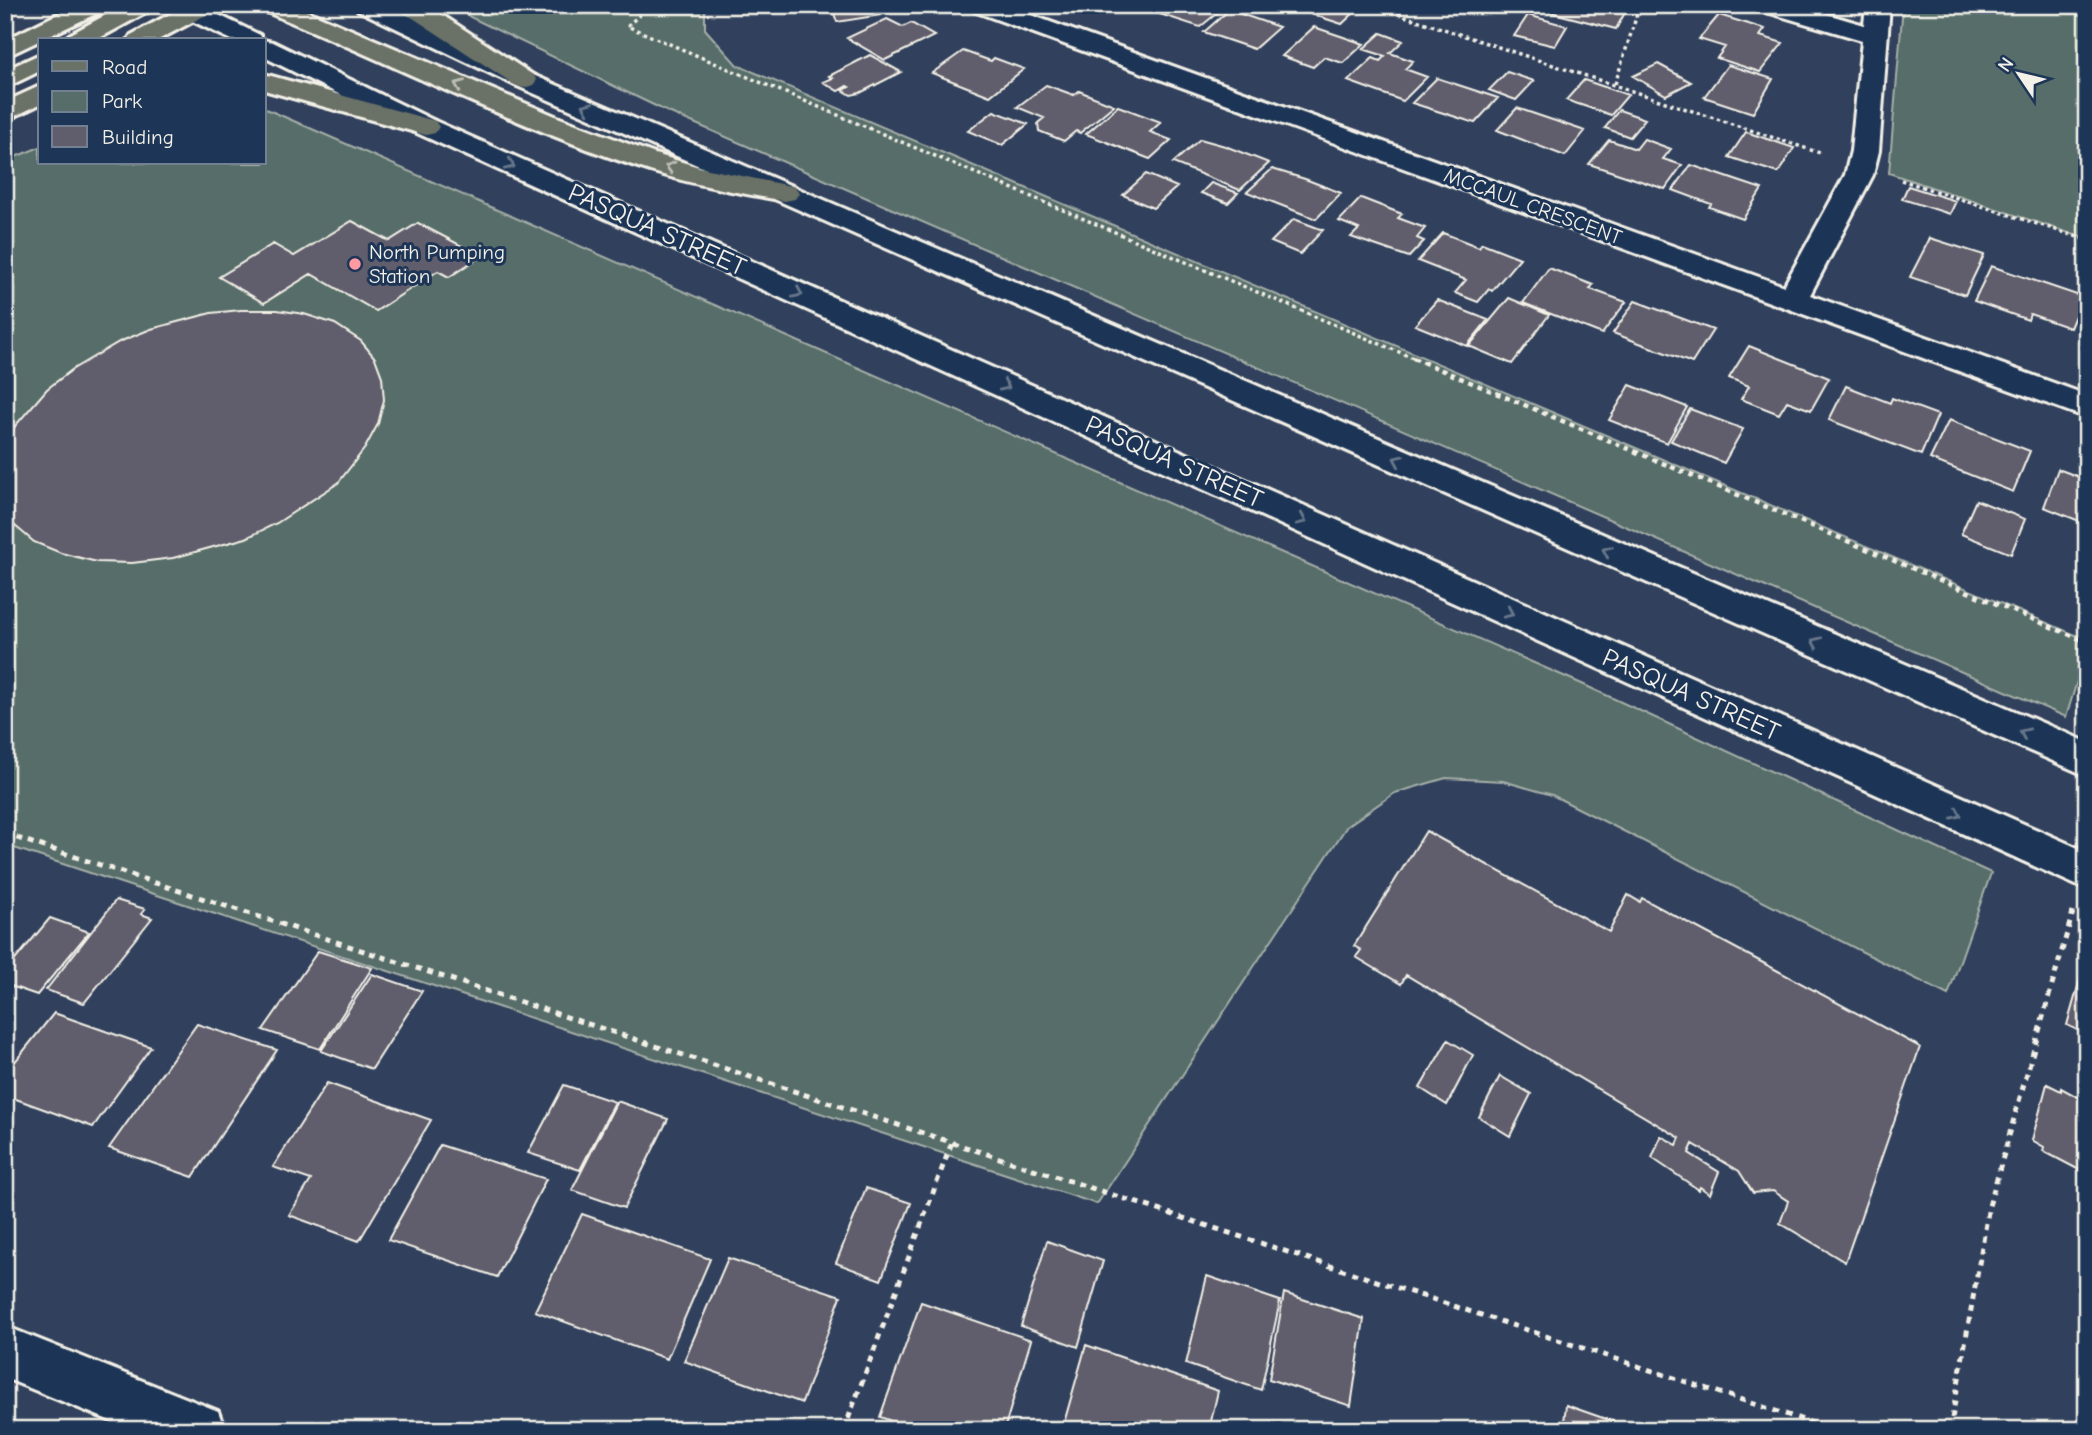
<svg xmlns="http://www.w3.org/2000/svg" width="2092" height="1435" font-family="'Comic Neue',sans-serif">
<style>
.green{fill:#576d69;stroke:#a6afa8;stroke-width:2}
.building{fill:#605d6c;stroke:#f4f1e8;stroke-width:2}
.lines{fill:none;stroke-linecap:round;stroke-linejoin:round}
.minor-casing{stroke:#f4f1e8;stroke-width:6}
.secondary-casing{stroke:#f4f1e8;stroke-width:6}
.primary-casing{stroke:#f4f1e8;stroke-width:6}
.motorway-casing{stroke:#f4f1e8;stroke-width:6}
.path-far2{stroke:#f4f1e8;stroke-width:3.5;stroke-dasharray:3.5 3.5;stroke-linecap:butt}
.path-far1{stroke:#f4f1e8;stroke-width:4.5;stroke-dasharray:5 5;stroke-linecap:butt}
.path{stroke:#f4f1e8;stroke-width:5;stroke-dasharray:6 6;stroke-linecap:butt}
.minor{fill:#1d3557;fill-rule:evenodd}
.secondary{fill:#1d3557;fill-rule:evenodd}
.primary{fill:#6a7166;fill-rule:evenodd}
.motorway{fill:#6a7166;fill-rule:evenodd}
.oneway{stroke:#bdbeb4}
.oneway2{stroke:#68778a}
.poi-dot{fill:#ff9aa2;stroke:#1d3557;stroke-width:2.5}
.labels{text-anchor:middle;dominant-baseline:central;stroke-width:6;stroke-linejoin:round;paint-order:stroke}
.far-street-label{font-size:21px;fill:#f4f1e8;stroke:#1d3557}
.far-poi-label{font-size:21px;fill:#f4f1e8;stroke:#1d3557;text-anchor:start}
.street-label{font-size:26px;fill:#f4f1e8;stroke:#1d3557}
</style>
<rect width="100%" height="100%" fill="#31415d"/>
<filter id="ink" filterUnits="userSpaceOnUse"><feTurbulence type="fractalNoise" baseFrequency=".0143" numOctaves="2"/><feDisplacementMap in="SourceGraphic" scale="14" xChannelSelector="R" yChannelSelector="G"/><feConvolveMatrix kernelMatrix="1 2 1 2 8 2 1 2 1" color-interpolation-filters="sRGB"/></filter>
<g filter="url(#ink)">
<path class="green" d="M 455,5 L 705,5 L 705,29 L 737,65 L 2087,640 L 2087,649 L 2066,717 L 666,111 L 470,17 Z
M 1903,5 L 2087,5 L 2087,239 L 1889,173 Z
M 264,108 L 1582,684 L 1991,873 L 1948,995 L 1552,795 L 1503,781 L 1446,778 L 1395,793 L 1347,826 L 1097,1204 L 5,845 L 5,161 L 40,147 L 40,163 L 264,163 Z"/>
<path class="building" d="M 831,5 L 877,5 L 881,15 L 837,22 Z
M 1144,5 L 1224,5 L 1226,6 L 1200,27 L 1141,8 Z
M 1286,5 L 1318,5 L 1309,13 Z
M 1320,5 L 1351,5 L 1359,8 L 1342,24 L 1311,14 Z
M 1549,5 L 1629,5 L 1616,29 L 1546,11 Z
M 1229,10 L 1279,27 L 1254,49 L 1204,32 Z
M 1528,15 L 1567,26 L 1555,46 L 1514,36 Z
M 1719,15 L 1765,29 L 1760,36 L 1783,43 L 1760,72 L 1717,58 L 1725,47 L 1699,39 Z
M 887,19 L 903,27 L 911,23 L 934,36 L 885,60 L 847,38 Z
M 1314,27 L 1364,44 L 1343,63 L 1324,57 L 1313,67 L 1282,56 Z
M 1381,33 L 1403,41 L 1390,53 L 1413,61 L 1405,69 L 1427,77 L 1403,101 L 1348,81 L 1373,58 L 1380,61 L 1385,56 L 1363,49 Z
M 963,51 L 991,61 L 994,58 L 1024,69 L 990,96 L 932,73 Z
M 870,55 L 901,72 L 860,93 L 851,95 L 843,90 L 849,87 L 847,86 L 838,91 L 823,82 L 833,78 L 829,76 Z
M 1658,64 L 1691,82 L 1666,95 L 1633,76 Z
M 1728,65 L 1773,79 L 1753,113 L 1704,97 Z
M 1507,72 L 1534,81 L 1516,100 L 1489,90 Z
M 1437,78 L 1498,98 L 1475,123 L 1412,103 Z
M 1584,80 L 1628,95 L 1611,115 L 1566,100 Z
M 1046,85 L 1074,95 L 1079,91 L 1114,105 L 1080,133 L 1076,131 L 1064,141 L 1039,131 L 1038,123 L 1044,118 L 1017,107 Z
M 1118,106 L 1161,122 L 1150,132 L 1171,140 L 1150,159 L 1086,134 Z
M 1517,108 L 1585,131 L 1565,156 L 1497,130 Z
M 1619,110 L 1645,119 L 1630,137 L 1605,128 Z
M 994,111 L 1028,124 L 1002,145 L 968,131 Z
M 1746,132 L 1794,148 L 1778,173 L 1729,157 Z
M 1200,139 L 1225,146 L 1269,163 L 1240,190 L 1173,163 Z
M 1644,139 L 1671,149 L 1663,159 L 1682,165 L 1665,189 L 1589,164 L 1609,140 L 1636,149 Z
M 1691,165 L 1738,181 L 1762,189 L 1743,219 L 1709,207 L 1711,204 L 1673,190 Z
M 1272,169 L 1305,179 L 1341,193 L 1316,219 L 1247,192 Z
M 1146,174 L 1177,187 L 1153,208 L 1123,195 Z
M 1211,183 L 1238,193 L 1228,203 L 1201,193 Z
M 1908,186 L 1956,201 L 1950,214 L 1902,199 Z
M 1361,198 L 1402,214 L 1398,218 L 1425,228 L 1417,238 L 1424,241 L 1409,257 L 1351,237 L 1359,229 L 1339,221 Z
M 1294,219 L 1323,230 L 1300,254 L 1271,242 Z
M 352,221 L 389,241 L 418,223 L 481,256 L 449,277 L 438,271 L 376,311 L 311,274 L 264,303 L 219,277 L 273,244 L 294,256 Z
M 1443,233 L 1479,247 L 1482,243 L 1520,258 L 1492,291 L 1489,289 L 1478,302 L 1455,293 L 1466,280 L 1418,261 Z
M 1930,238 L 1984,255 L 1965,295 L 1910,277 Z
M 1991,266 L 2083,297 L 2070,328 L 2030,314 L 2028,320 L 1974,301 Z
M 1549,268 L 1593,285 L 1590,289 L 1626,302 L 1602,334 L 1523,303 Z
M 1509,298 L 1549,315 L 1512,364 L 1469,346 Z
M 1437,300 L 1488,320 L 1467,346 L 1415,325 Z
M 1635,301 L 1713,330 L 1692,363 L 1613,333 Z
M 241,310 L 277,310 L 304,314 L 335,324 L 361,341 L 375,358 L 382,377 L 384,400 L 378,424 L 365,448 L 338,483 L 277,523 L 246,538 L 173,558 L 132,563 L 97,562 L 61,553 L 34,542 L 8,520 L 5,513 L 5,444 L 15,426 L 47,389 L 73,369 L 119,342 L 151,329 L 211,313 Z
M 1749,346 L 1829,378 L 1811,410 L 1787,401 L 1779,414 L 1741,399 L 1749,386 L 1729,378 Z
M 1630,385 L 1687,407 L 1667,443 L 1609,420 Z
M 1846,386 L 1890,403 L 1892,398 L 1938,415 L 1921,455 L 1829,420 Z
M 1690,409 L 1743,429 L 1724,463 L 1671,441 Z
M 1949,420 L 2030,451 L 2013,492 L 1930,459 Z
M 2058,469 L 2087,480 L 2087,524 L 2044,507 Z
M 1976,500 L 2025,519 L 2011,554 L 1961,534 Z
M 1426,831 L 1609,932 L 1628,895 L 1640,902 L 1642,898 L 1920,1047 L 1845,1262 L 1780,1223 L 1788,1201 L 1773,1191 L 1753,1193 L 1739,1171 L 1693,1144 L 1689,1153 L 1719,1172 L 1710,1194 L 1700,1187 L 1699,1190 L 1652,1158 L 1661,1136 L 1677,1145 L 1680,1138 L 1406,975 L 1401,984 L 1356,957 L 1361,950 L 1354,946 Z
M 116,900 L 145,909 L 141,914 L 152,918 L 84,1003 L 46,990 Z
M 50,918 L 89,932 L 37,995 L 5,984 L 5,972 Z
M 318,951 L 372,968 L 320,1049 L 263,1030 Z
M 2083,969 L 2087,971 L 2087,1035 L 2067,1025 Z
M 372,974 L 422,991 L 372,1069 L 321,1051 Z
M 54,1013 L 151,1047 L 93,1127 L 5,1095 L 5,1074 Z
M 197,1024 L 277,1050 L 193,1177 L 109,1148 Z
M 1448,1040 L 1473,1055 L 1447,1105 L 1420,1088 Z
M 1500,1076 L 1531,1094 L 1510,1136 L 1479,1117 Z
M 327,1083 L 431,1120 L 359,1241 L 289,1215 L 311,1180 L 273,1167 Z
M 2047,1084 L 2061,1091 L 2061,1088 L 2087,1102 L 2087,1174 L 2043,1151 L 2044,1147 L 2032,1140 Z
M 564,1085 L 615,1102 L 580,1170 L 528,1153 Z
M 617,1101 L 668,1119 L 624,1208 L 572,1190 Z
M 440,1145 L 546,1179 L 497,1277 L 388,1240 Z
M 866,1188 L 911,1203 L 881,1280 L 836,1263 Z
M 582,1214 L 710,1259 L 667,1359 L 535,1311 Z
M 1047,1241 L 1103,1261 L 1078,1347 L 1021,1326 Z
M 728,1258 L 841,1296 L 802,1403 L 684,1361 Z
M 1207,1276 L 1280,1301 L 1261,1390 L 1186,1364 Z
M 1284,1293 L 1364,1319 L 1351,1406 L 1269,1379 Z
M 921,1302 L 1031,1340 L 1004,1430 L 916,1430 L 880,1417 Z
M 1086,1345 L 1218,1391 L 1209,1430 L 1062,1430 Z
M 1566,1405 L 1637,1430 L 1563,1430 Z"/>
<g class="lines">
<g class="minor-casing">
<path id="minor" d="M 968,5 L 1003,5 L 1784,286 L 1845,175 L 1851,151 L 1862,40 L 1760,10 L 1757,5 L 1796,5 L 1864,25 L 1866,5 L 1890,5 L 1879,151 L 1873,175 L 1810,295 L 2087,395 L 2087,418 L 971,10 Z
M 5,1326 L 218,1411 L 225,1430 L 133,1430 L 5,1378 Z"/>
</g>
<g class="secondary-casing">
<path id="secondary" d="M 166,5 L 198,5 L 260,35 L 263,40 L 273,42 L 435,121 L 2087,852 L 2087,890 L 417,133 L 264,57 L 264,40 L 232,40 L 169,10 Z
M 355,5 L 387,5 L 533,75 L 2087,742 L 2087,776 L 515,85 L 358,10 Z"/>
</g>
<g class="primary-casing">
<path id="primary" d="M 76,5 L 107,5 L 104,10 L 5,57 L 5,40 Z
M 124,5 L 154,5 L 151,10 L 96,40 L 66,40 L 69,35 Z
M 187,5 L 218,5 L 215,10 L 158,40 L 128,40 L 131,35 Z
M 259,5 L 293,5 L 560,118 L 655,154 L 699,167 L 795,187 L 799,193 L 795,199 L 785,201 C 740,193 694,185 650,171 C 517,128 392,63 262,10 Z
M 40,54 L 40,71 L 5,88 L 5,70 Z
M 264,74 L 435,121 L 439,127 L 435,133 L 426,135 L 264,90 Z
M 40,86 L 40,104 L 5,121 L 5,102 Z"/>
</g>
<g class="motorway-casing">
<path id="motorway" d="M 186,5 L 210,5 L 202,17 L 193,19 L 184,17 L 181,12 Z
M 398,5 L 427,5 L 533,75 L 537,80 L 533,85 L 524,88 L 515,85 L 401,10 Z"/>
</g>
<path class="path-far2" d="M 651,5 L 627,26 L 1418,360
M 1371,5 L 1823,154
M 1109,14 L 1120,5
M 1615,84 L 1640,5
M 1901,180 L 2087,240"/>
<path class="path-far1" d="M 1413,358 L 2087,642"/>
<path class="path" d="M 5,834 L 1834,1430
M 844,1430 L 952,1142
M 1950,1430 L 1989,1206 L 2073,912"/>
<use href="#minor" class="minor"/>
<use href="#secondary" class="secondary"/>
<use href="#primary" class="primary"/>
<use href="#motorway" class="motorway"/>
</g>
<defs><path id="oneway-chevron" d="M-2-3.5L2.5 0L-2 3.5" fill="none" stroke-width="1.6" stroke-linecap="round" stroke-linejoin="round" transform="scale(1.75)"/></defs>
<g class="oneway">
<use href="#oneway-chevron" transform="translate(459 85) rotate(-157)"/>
<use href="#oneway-chevron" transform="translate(670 167) rotate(-164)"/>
</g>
<g class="oneway2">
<use href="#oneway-chevron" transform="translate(587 107) rotate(-157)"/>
<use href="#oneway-chevron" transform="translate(510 165) rotate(24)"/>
<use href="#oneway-chevron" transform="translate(798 293) rotate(24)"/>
<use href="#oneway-chevron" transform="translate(1005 386) rotate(24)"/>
<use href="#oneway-chevron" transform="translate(1398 460) rotate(-156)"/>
<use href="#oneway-chevron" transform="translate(1302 520) rotate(24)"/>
<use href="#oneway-chevron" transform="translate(1607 551) rotate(-156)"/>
<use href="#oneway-chevron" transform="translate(1509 613) rotate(24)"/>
<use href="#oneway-chevron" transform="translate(1816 642) rotate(-156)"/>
<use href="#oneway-chevron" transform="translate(2024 733) rotate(-156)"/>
<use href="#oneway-chevron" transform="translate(1957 814) rotate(24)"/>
</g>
</g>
<circle class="poi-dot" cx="355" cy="264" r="7"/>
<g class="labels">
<g class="far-street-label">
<text transform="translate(1533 206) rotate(20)">MCCAUL CRESCENT</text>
</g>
<g class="far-poi-label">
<text x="369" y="252">North Pumping<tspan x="369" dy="24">Station</tspan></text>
</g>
<g class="street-label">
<text transform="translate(657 230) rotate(24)">PASQUA STREET</text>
<text transform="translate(1174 462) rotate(24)">PASQUA STREET</text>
<text transform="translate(1691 695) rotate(24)">PASQUA STREET</text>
</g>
</g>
<rect width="2092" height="1435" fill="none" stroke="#1d3557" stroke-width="28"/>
<rect x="14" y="14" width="2064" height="1407" fill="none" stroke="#f4f1e8" stroke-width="2.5" filter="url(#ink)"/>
<rect x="38" y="38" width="228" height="126" fill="#1d3557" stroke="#738091" stroke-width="2"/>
<rect x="52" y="61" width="35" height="10" fill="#6a7166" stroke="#738091" stroke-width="2"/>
<text x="102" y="74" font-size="21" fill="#f4f1e8">Road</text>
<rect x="52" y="91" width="35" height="21" fill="#576d69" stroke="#738091" stroke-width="2"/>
<text x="102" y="108" font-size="21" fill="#f4f1e8">Park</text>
<rect x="52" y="126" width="35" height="21" fill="#605d6c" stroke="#738091" stroke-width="2"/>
<text x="102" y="144" font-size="21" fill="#f4f1e8">Building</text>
<g transform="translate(2019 74) rotate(305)" stroke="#1d3557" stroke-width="5" paint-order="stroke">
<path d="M0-5L12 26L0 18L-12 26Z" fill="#f4f1e8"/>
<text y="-10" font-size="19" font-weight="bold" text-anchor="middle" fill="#f4f1e8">N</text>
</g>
</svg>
